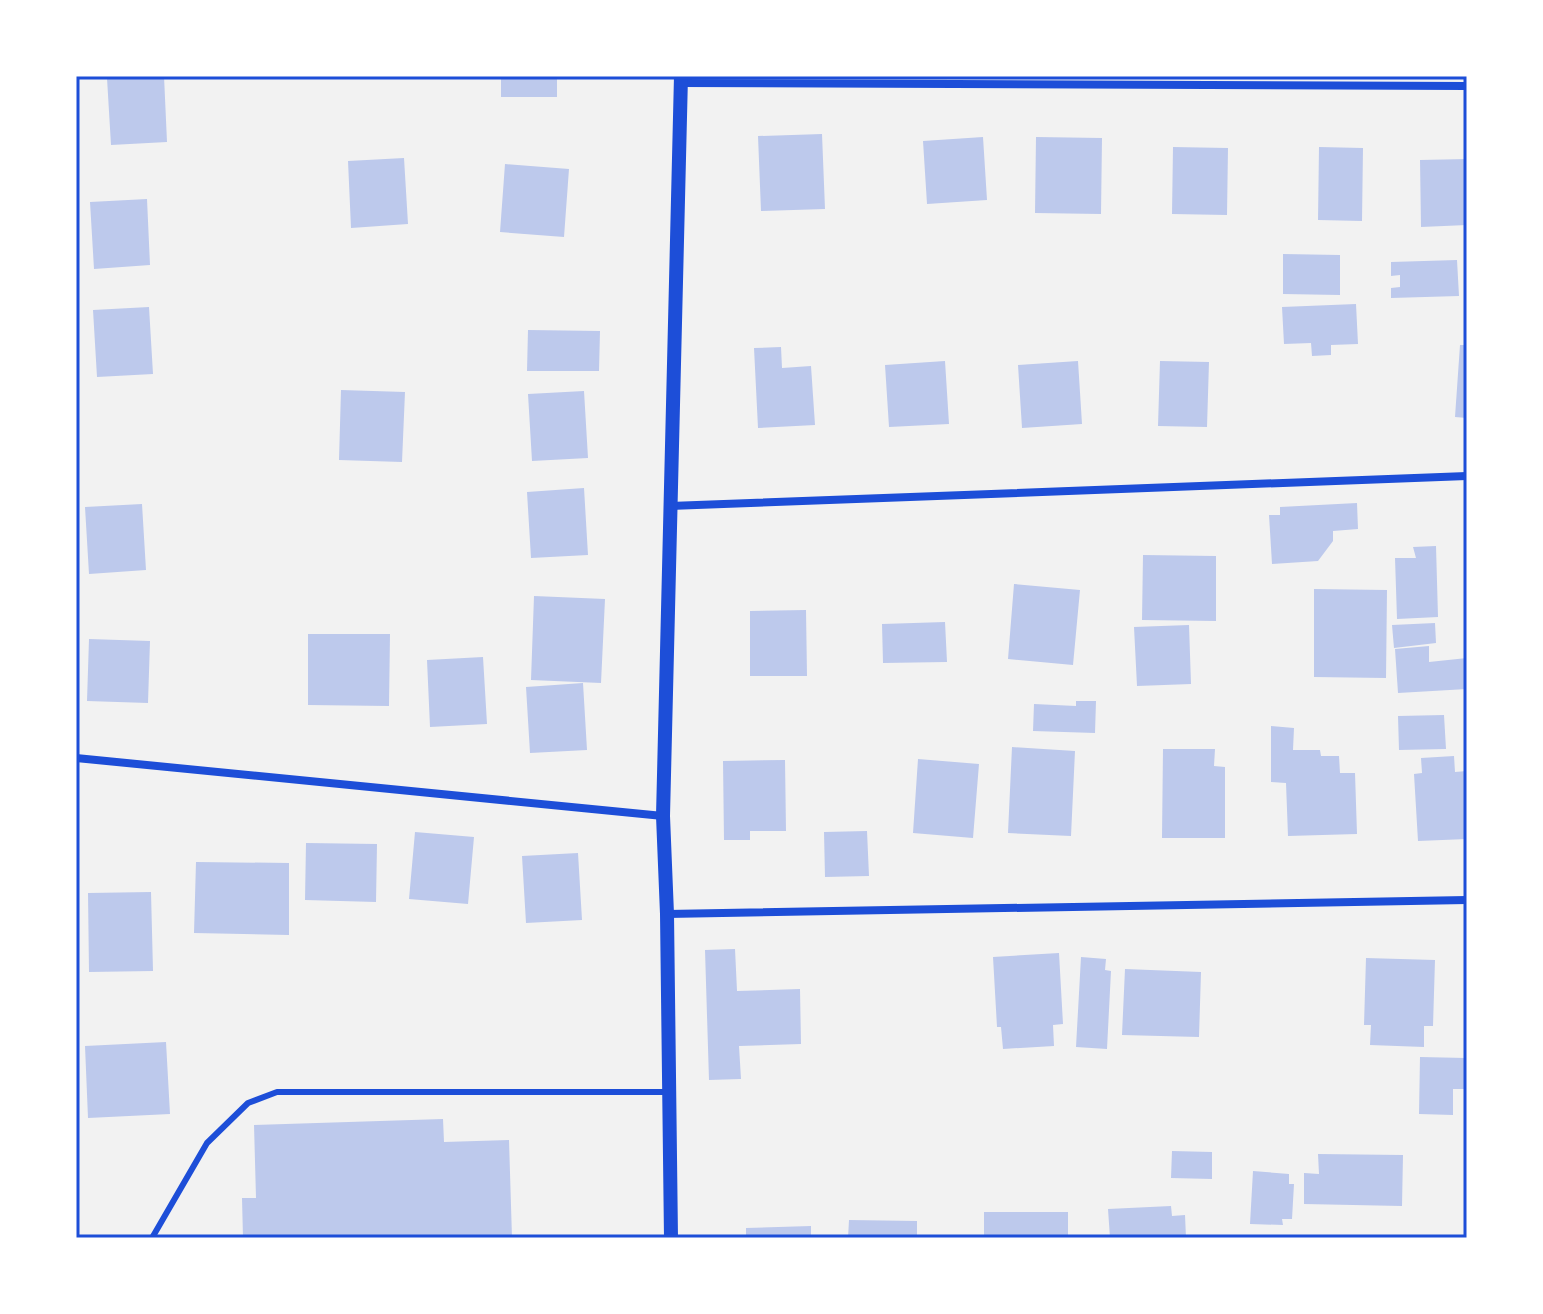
<svg xmlns="http://www.w3.org/2000/svg" width="1543" height="1314" font-family="'Nunito Sans',sans-serif">
<style>
.building{fill:#bdc9ec}
.lines{fill:none;stroke-linecap:round;stroke-linejoin:round}
.service{stroke:#1d4ed8;stroke-width:6}
.minor{stroke:#1d4ed8;stroke-width:8}
.tertiary{stroke:#1d4ed8;stroke-width:14}
.neatline{fill:none;stroke:#1d4ed8;stroke-width:3}
</style>
<rect width="100%" height="100%" fill="#f2f2f2"/>
<path class="building" d="M 164,76 L 167,142 L 111,145 L 107,78 Z
M 501,76 L 557,76 L 557,97 L 501,97 Z
M 822,134 L 825,209 L 761,211 L 758,136 Z
M 983,137 L 987,200 L 927,204 L 923,141 Z
M 1036,137 L 1102,138 L 1101,214 L 1035,213 Z
M 1173,147 L 1228,148 L 1227,215 L 1172,214 Z
M 1319,147 L 1363,148 L 1362,221 L 1318,220 Z
M 404,158 L 408,224 L 351,228 L 348,161 Z
M 1467,159 L 1467,225 L 1421,227 L 1420,160 Z
M 505,164 L 569,169 L 564,237 L 500,232 Z
M 147,199 L 150,265 L 94,269 L 90,202 Z
M 1283,254 L 1340,255 L 1340,295 L 1283,294 Z
M 1457,260 L 1459,296 L 1391,298 L 1391,288 L 1400,287 L 1400,275 L 1391,276 L 1391,262 Z
M 1356,304 L 1358,344 L 1331,345 L 1331,355 L 1312,356 L 1311,343 L 1284,344 L 1282,307 Z
M 149,307 L 153,374 L 97,377 L 93,310 Z
M 528,330 L 600,331 L 599,371 L 527,371 Z
M 1460,345 L 1467,345 L 1467,418 L 1455,417 Z
M 781,347 L 782,368 L 811,366 L 815,425 L 758,428 L 754,348 Z
M 945,361 L 949,424 L 889,427 L 885,365 Z
M 1078,361 L 1082,424 L 1022,428 L 1018,365 Z
M 1160,361 L 1209,362 L 1207,427 L 1158,426 Z
M 341,390 L 405,392 L 402,462 L 339,460 Z
M 584,391 L 588,458 L 532,461 L 528,394 Z
M 584,488 L 588,555 L 531,558 L 527,492 Z
M 1357,503 L 1358,529 L 1333,531 L 1333,541 L 1318,561 L 1272,564 L 1269,515 L 1280,515 L 1280,507 Z
M 142,504 L 146,570 L 89,574 L 85,507 Z
M 1436,546 L 1438,617 L 1397,619 L 1395,558 L 1416,558 L 1413,547 Z
M 1143,555 L 1216,556 L 1216,621 L 1142,620 Z
M 1014,584 L 1080,590 L 1073,665 L 1008,659 Z
M 1314,589 L 1387,590 L 1386,678 L 1314,677 Z
M 534,596 L 605,599 L 601,683 L 531,680 Z
M 806,610 L 807,676 L 750,676 L 750,611 Z
M 945,622 L 947,662 L 883,663 L 882,624 Z
M 1435,623 L 1436,643 L 1394,648 L 1392,625 Z
M 1189,625 L 1191,684 L 1137,686 L 1134,627 Z
M 308,634 L 390,634 L 389,706 L 308,705 Z
M 89,639 L 150,641 L 148,703 L 87,701 Z
M 1429,646 L 1429,662 L 1467,658 L 1467,689 L 1398,693 L 1395,649 Z
M 483,657 L 487,724 L 430,727 L 427,660 Z
M 583,683 L 587,750 L 530,753 L 526,687 Z
M 1076,701 L 1096,701 L 1095,733 L 1033,731 L 1034,704 L 1076,706 Z
M 1444,715 L 1446,749 L 1399,750 L 1398,716 Z
M 1271,726 L 1294,728 L 1293,750 L 1320,750 L 1321,756 L 1339,756 L 1340,773 L 1355,773 L 1357,834 L 1288,836 L 1286,783 L 1271,782 Z
M 1012,747 L 1075,751 L 1071,836 L 1008,833 Z
M 1163,749 L 1215,749 L 1214,766 L 1225,767 L 1225,838 L 1162,838 Z
M 1454,756 L 1455,772 L 1467,771 L 1467,839 L 1418,841 L 1414,774 L 1422,773 L 1421,758 Z
M 918,759 L 979,764 L 973,838 L 913,833 Z
M 785,760 L 786,831 L 750,831 L 750,840 L 724,840 L 723,761 Z
M 867,831 L 869,876 L 825,877 L 824,832 Z
M 415,832 L 474,837 L 468,904 L 409,899 Z
M 306,843 L 377,844 L 376,902 L 305,900 Z
M 578,853 L 582,920 L 526,923 L 522,856 Z
M 196,862 L 289,863 L 289,935 L 194,933 Z
M 151,892 L 153,971 L 89,972 L 88,893 Z
M 735,949 L 737,991 L 800,989 L 801,1044 L 739,1046 L 741,1079 L 709,1080 L 705,950 Z
M 1059,953 L 1063,1024 L 1053,1025 L 1054,1046 L 1003,1049 L 1001,1027 L 997,1027 L 993,957 Z
M 1081,957 L 1106,959 L 1105,970 L 1111,971 L 1107,1049 L 1076,1047 Z
M 1366,958 L 1435,960 L 1433,1026 L 1424,1026 L 1424,1047 L 1370,1045 L 1371,1025 L 1364,1025 Z
M 1125,969 L 1201,972 L 1199,1037 L 1122,1035 Z
M 166,1042 L 170,1114 L 88,1118 L 85,1046 Z
M 1420,1057 L 1466,1058 L 1465,1089 L 1453,1089 L 1453,1115 L 1419,1114 Z
M 443,1119 L 444,1142 L 509,1140 L 512,1238 L 243,1238 L 242,1198 L 256,1198 L 254,1125 Z
M 1172,1151 L 1212,1152 L 1212,1179 L 1171,1178 Z
M 1318,1154 L 1403,1155 L 1402,1206 L 1304,1204 L 1304,1173 L 1319,1174 Z
M 1253,1171 L 1289,1174 L 1289,1184 L 1294,1184 L 1292,1219 L 1282,1219 L 1283,1225 L 1250,1224 Z
M 1171,1206 L 1172,1216 L 1185,1215 L 1186,1238 L 1110,1238 L 1108,1209 Z
M 984,1212 L 1068,1212 L 1068,1238 L 984,1238 Z
M 849,1220 L 917,1221 L 917,1238 L 848,1238 Z
M 811,1226 L 811,1238 L 746,1238 L 746,1228 Z"/>
<g class="lines">
<path class="service" d="M 152,1238 L 207,1143 L 248,1103 L 277,1092 L 668,1092"/>
<path class="minor" d="M 680,83 L 1467,86
M 670,506 L 1467,476
M 76,758 L 663,816
M 667,914 L 1467,900"/>
<path class="tertiary" d="M 671,1238 L 667,914 L 663,816 L 681,76"/>
</g>
<rect width="1543" height="1314" fill="none" stroke="#ffffff" stroke-width="156"/>
<rect x="78" y="78" width="1387" height="1158" class="neatline"/>
</svg>
